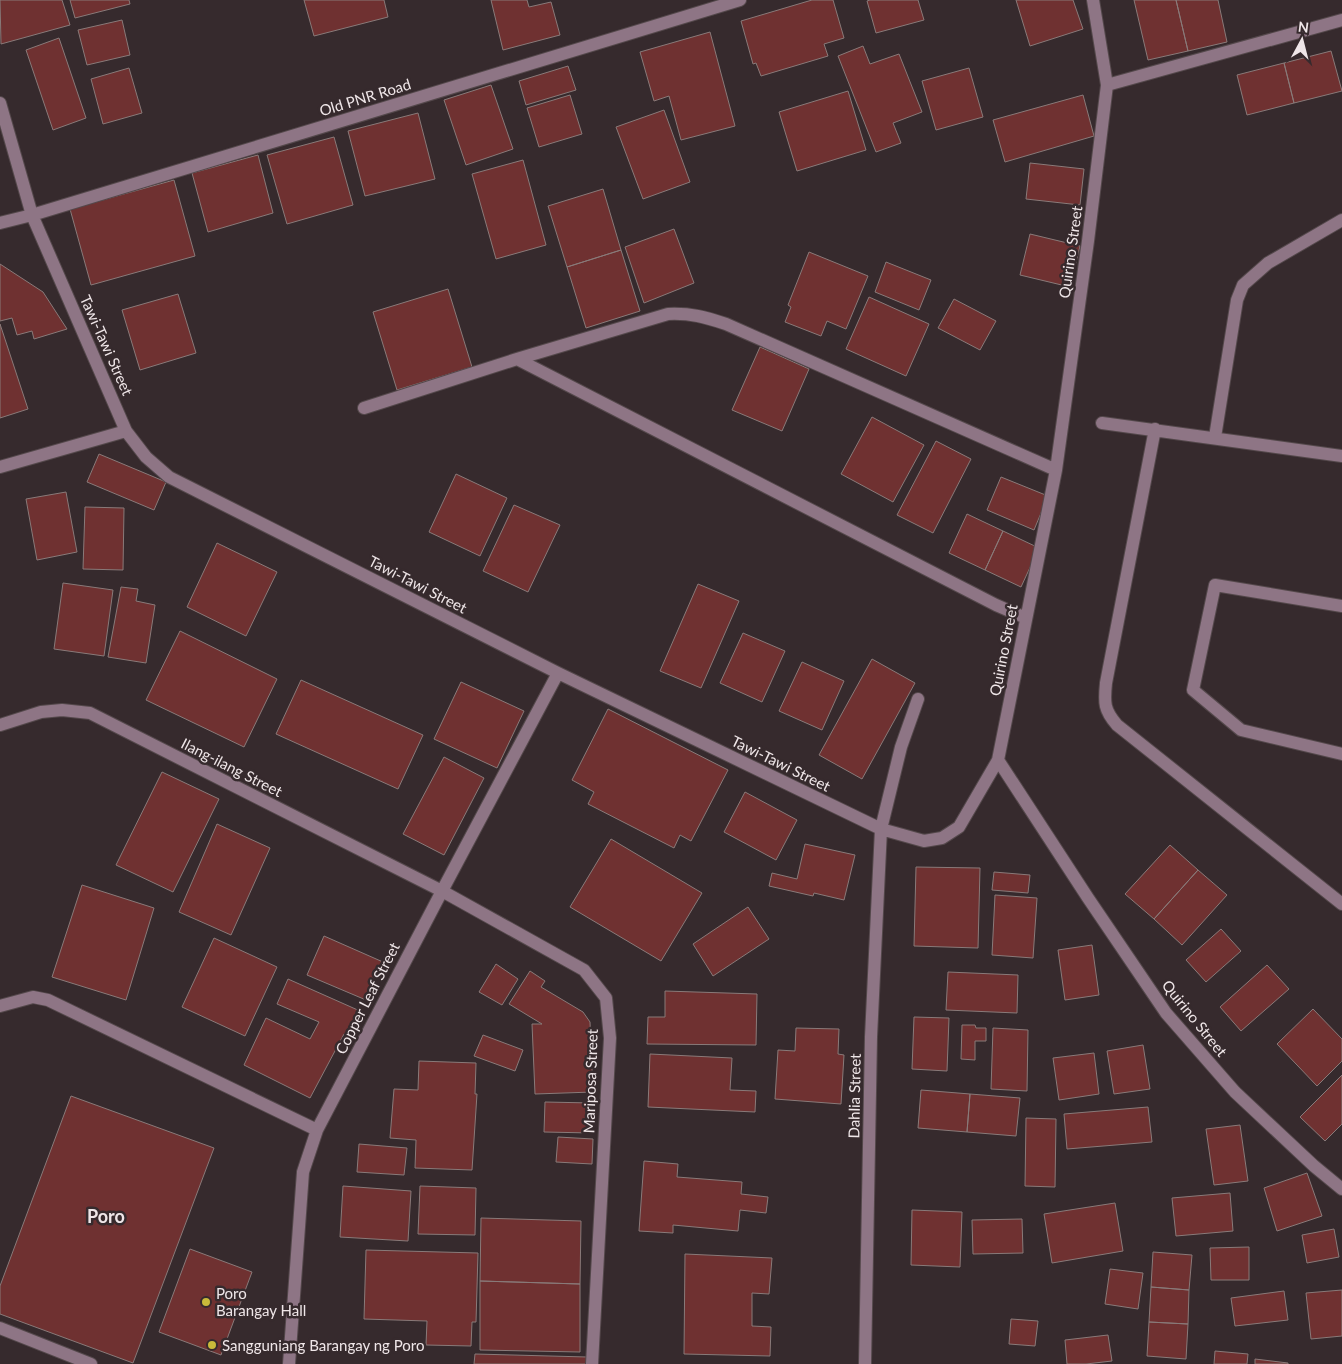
<svg xmlns="http://www.w3.org/2000/svg" width="1342" height="1364" font-family="Lato,sans-serif">
<style>
.building{fill:#6f3131;stroke:#897a79}
.lines{fill:none;stroke-linecap:round;stroke-linejoin:round}
.minor-casing{stroke:#54484b;stroke-width:14}
.minor{stroke:#8e7585;stroke-width:12}
.poi-dot{fill:#c9ba3a;stroke:#362a2d;stroke-width:2}
.labels{text-anchor:middle;dominant-baseline:central;stroke-width:5;stroke-linejoin:round;paint-order:stroke}
.street-label{font-size:15px;fill:#efe6e8;stroke:#362a2d}
.poi-label{font-size:15px;fill:#efe6e8;stroke:#362a2d;text-anchor:start}
.quarter-label{font-size:18px;font-weight:bold;fill:#efe6e8;stroke:#362a2d}
</style>
<rect width="100%" height="100%" fill="#362a2d"/>
<path class="building" d="M 0,0 L 62,0 L 70,25 L 1,44 Z
M 70,0 L 129,0 L 130,4 L 75,18 Z
M 304,0 L 384,0 L 388,17 L 314,36 Z
M 491,0 L 527,0 L 529,7 L 551,2 L 560,35 L 503,50 Z
M 812,0 L 833,0 L 844,38 L 824,44 L 828,56 L 761,76 L 756,63 L 753,64 L 741,21 Z
M 870,0 L 918,0 L 924,20 L 876,33 L 867,1 Z
M 1016,0 L 1073,0 L 1083,29 L 1030,46 Z
M 1134,0 L 1176,0 L 1188,51 L 1148,60 Z
M 1176,0 L 1218,0 L 1227,42 L 1188,51 Z
M 122,20 L 130,55 L 87,65 L 78,30 Z
M 710,32 L 735,126 L 681,140 L 669,96 L 654,101 L 640,52 Z
M 59,38 L 86,118 L 53,130 L 26,50 Z
M 863,46 L 870,64 L 899,54 L 922,112 L 893,123 L 901,143 L 876,152 L 838,56 Z
M 1331,51 L 1342,91 L 1294,103 L 1284,63 Z
M 1284,63 L 1294,103 L 1247,115 L 1237,75 Z
M 568,66 L 576,90 L 526,105 L 519,81 Z
M 129,68 L 142,113 L 103,124 L 91,79 Z
M 969,68 L 983,117 L 936,130 L 922,81 Z
M 491,85 L 513,149 L 466,165 L 444,100 Z
M 848,91 L 866,150 L 797,171 L 779,112 Z
M 570,95 L 582,134 L 539,147 L 527,108 Z
M 1083,95 L 1094,136 L 1005,162 L 993,120 Z
M 664,110 L 690,182 L 643,199 L 616,127 Z
M 418,113 L 435,179 L 365,196 L 348,131 Z
M 334,137 L 353,205 L 287,224 L 267,155 Z
M 258,155 L 273,213 L 208,232 L 192,173 Z
M 523,160 L 546,245 L 496,259 L 472,174 Z
M 1030,163 L 1084,169 L 1080,205 L 1026,199 Z
M 174,180 L 195,256 L 91,285 L 70,209 Z
M 603,189 L 621,250 L 567,267 L 548,206 Z
M 674,229 L 694,283 L 644,303 L 625,247 Z
M 1030,234 L 1080,246 L 1070,287 L 1020,275 Z
M 621,250 L 640,311 L 586,328 L 567,267 Z
M 809,252 L 868,276 L 846,329 L 827,321 L 821,336 L 785,322 L 791,307 L 788,305 Z
M 886,262 L 931,280 L 919,310 L 875,292 Z
M 0,264 L 43,292 L 67,329 L 34,339 L 32,331 L 17,335 L 12,318 L 0,321 Z
M 448,289 L 472,367 L 397,390 L 373,312 Z
M 178,294 L 196,353 L 140,370 L 122,310 Z
M 869,297 L 929,324 L 906,376 L 846,349 Z
M 954,299 L 996,321 L 980,350 L 938,328 Z
M 0,324 L 28,409 L 0,418 Z
M 760,347 L 809,369 L 782,431 L 732,410 Z
M 872,417 L 924,445 L 893,502 L 841,474 Z
M 936,441 L 971,459 L 933,533 L 897,515 Z
M 99,454 L 166,482 L 154,510 L 87,482 Z
M 456,474 L 507,498 L 480,556 L 429,532 Z
M 1001,477 L 1048,496 L 1034,530 L 987,510 Z
M 66,492 L 77,552 L 37,560 L 26,499 Z
M 514,505 L 560,525 L 528,592 L 483,571 Z
M 85,507 L 124,508 L 123,570 L 83,569 Z
M 967,514 L 1003,531 L 985,570 L 949,553 Z
M 1003,531 L 1039,548 L 1021,587 L 985,570 Z
M 217,543 L 277,572 L 246,636 L 187,607 Z
M 63,583 L 113,590 L 104,656 L 54,649 Z
M 698,584 L 739,601 L 701,688 L 660,671 Z
M 121,587 L 138,589 L 136,601 L 155,605 L 146,663 L 108,657 Z
M 180,631 L 277,679 L 244,747 L 146,700 Z
M 743,633 L 785,651 L 762,702 L 720,683 Z
M 872,659 L 915,683 L 862,779 L 819,755 Z
M 802,662 L 844,681 L 822,730 L 779,711 Z
M 301,680 L 423,735 L 398,789 L 276,734 Z
M 461,682 L 524,711 L 497,768 L 434,739 Z
M 608,709 L 728,770 L 691,841 L 680,835 L 674,848 L 588,804 L 594,792 L 572,780 Z
M 444,757 L 484,778 L 444,855 L 403,834 Z
M 162,772 L 219,799 L 173,892 L 116,865 Z
M 745,792 L 797,820 L 776,860 L 724,832 Z
M 217,824 L 270,848 L 231,935 L 179,912 Z
M 611,839 L 702,893 L 661,961 L 570,907 Z
M 805,844 L 855,855 L 844,900 L 814,893 L 813,896 L 769,886 L 772,873 L 797,879 Z
M 1170,845 L 1198,870 L 1154,919 L 1125,894 Z
M 916,867 L 980,868 L 978,948 L 914,946 Z
M 1198,870 L 1227,895 L 1182,945 L 1154,919 Z
M 994,872 L 1030,875 L 1028,893 L 992,890 Z
M 82,885 L 154,908 L 126,1000 L 52,977 Z
M 995,895 L 1037,898 L 1033,958 L 992,955 Z
M 748,907 L 769,939 L 713,976 L 693,944 Z
M 1221,929 L 1241,951 L 1206,982 L 1186,960 Z
M 324,936 L 383,962 L 366,1000 L 307,975 Z
M 214,938 L 277,967 L 245,1036 L 182,1007 Z
M 1092,945 L 1099,995 L 1065,1000 L 1058,950 Z
M 496,964 L 518,979 L 502,1005 L 479,992 Z
M 1267,965 L 1289,989 L 1241,1031 L 1220,1007 Z
M 530,971 L 545,981 L 541,987 L 583,1012 L 590,1022 L 593,1092 L 535,1094 L 532,1024 L 542,1024 L 509,1004 Z
M 948,972 L 1018,975 L 1017,1013 L 946,1010 Z
M 288,979 L 360,1011 L 349,1035 L 344,1034 L 310,1098 L 244,1065 L 266,1018 L 310,1039 L 319,1022 L 277,1004 Z
M 665,991 L 757,994 L 756,1045 L 647,1044 L 648,1017 L 665,1017 Z
M 1313,1009 L 1342,1039 L 1342,1061 L 1317,1086 L 1277,1044 Z
M 914,1017 L 949,1018 L 947,1071 L 912,1069 Z
M 962,1025 L 975,1025 L 976,1028 L 986,1028 L 986,1041 L 975,1041 L 975,1060 L 961,1059 Z
M 796,1028 L 839,1029 L 838,1054 L 844,1055 L 841,1104 L 775,1099 L 778,1050 L 795,1051 Z
M 993,1028 L 1028,1030 L 1027,1091 L 991,1089 Z
M 483,1035 L 523,1050 L 515,1071 L 474,1056 Z
M 1143,1045 L 1150,1089 L 1114,1094 L 1107,1051 Z
M 1094,1053 L 1099,1094 L 1059,1100 L 1053,1058 Z
M 650,1054 L 732,1058 L 730,1090 L 756,1091 L 755,1112 L 648,1107 Z
M 419,1061 L 476,1063 L 475,1094 L 477,1094 L 472,1170 L 415,1168 L 416,1140 L 390,1138 L 394,1089 L 418,1090 Z
M 1342,1075 L 1342,1124 L 1325,1141 L 1300,1117 Z
M 921,1090 L 970,1094 L 967,1132 L 918,1128 Z
M 970,1094 L 1020,1098 L 1016,1136 L 967,1132 Z
M 71,1096 L 214,1148 L 133,1363 L 0,1314 L 0,1286 Z
M 545,1102 L 592,1103 L 592,1133 L 544,1132 Z
M 1148,1107 L 1152,1142 L 1067,1149 L 1064,1114 Z
M 1026,1118 L 1056,1119 L 1055,1187 L 1025,1186 Z
M 1240,1125 L 1248,1181 L 1214,1185 L 1206,1129 Z
M 558,1137 L 593,1139 L 592,1164 L 556,1162 Z
M 359,1144 L 407,1148 L 404,1175 L 357,1172 Z
M 644,1161 L 678,1164 L 677,1177 L 742,1182 L 741,1194 L 768,1197 L 766,1213 L 740,1210 L 738,1231 L 673,1225 L 673,1233 L 639,1231 Z
M 1307,1173 L 1322,1216 L 1277,1231 L 1264,1188 Z
M 343,1186 L 411,1191 L 408,1241 L 340,1237 Z
M 420,1186 L 476,1188 L 475,1235 L 418,1234 Z
M 1230,1193 L 1233,1231 L 1176,1236 L 1172,1198 Z
M 1115,1203 L 1123,1251 L 1052,1263 L 1044,1214 Z
M 912,1210 L 962,1212 L 960,1267 L 911,1265 Z
M 481,1218 L 581,1221 L 580,1284 L 480,1281 Z
M 1022,1219 L 1023,1253 L 973,1254 L 972,1220 Z
M 1334,1229 L 1339,1257 L 1307,1263 L 1302,1235 Z
M 1249,1247 L 1249,1280 L 1211,1280 L 1210,1248 Z
M 190,1249 L 252,1272 L 221,1355 L 159,1332 Z
M 366,1250 L 478,1253 L 476,1322 L 472,1322 L 471,1346 L 426,1345 L 427,1321 L 364,1319 Z
M 1153,1252 L 1192,1255 L 1189,1290 L 1151,1287 Z
M 685,1254 L 772,1258 L 769,1294 L 752,1293 L 752,1326 L 771,1327 L 770,1356 L 684,1354 Z
M 1110,1269 L 1143,1273 L 1138,1309 L 1105,1304 Z
M 480,1281 L 580,1284 L 580,1352 L 480,1350 Z
M 1151,1287 L 1189,1290 L 1188,1324 L 1149,1322 Z
M 1342,1290 L 1342,1336 L 1311,1339 L 1306,1293 Z
M 1284,1291 L 1288,1320 L 1235,1326 L 1231,1298 Z
M 1011,1319 L 1038,1321 L 1035,1346 L 1009,1344 Z
M 1149,1322 L 1188,1324 L 1186,1359 L 1147,1356 Z
M 1108,1335 L 1112,1361 L 1086,1364 L 1067,1364 L 1065,1340 Z
M 1215,1351 L 1248,1354 L 1247,1364 L 1214,1364 Z
M 475,1354 L 587,1357 L 587,1364 L 474,1364 Z
M 1255,1359 L 1288,1363 L 1288,1364 L 1255,1364 Z"/>
<g class="lines">
<g class="minor-casing">
<path id="minor" d="M 1107,85 L 1342,20
M 0,103 L 32,215 L 126,431 L 146,457 L 169,477 L 558,673 L 881,829 L 924,841 L 942,838 L 959,827 L 998,760 L 1056,470 L 1088,241 L 1107,85 L 1093,0
M 0,223 L 32,215 L 740,0
M 517,359 L 996,605 L 1026,618
M 364,408 L 517,359 L 668,314 C 691,313 705,317 726,324 L 1056,470
M 1102,423 L 1342,456
M 1155,429 L 1106,683 C 1104,703 1104,710 1117,725 L 1342,904
M 1215,437 L 1237,300 L 1243,285 L 1268,263 L 1342,220
M 0,467 L 126,431
M 1342,606 L 1215,585 L 1193,690 L 1241,730 L 1342,754
M 0,725 L 41,712 L 62,710 L 90,713 L 442,891 L 584,970 L 606,998 L 610,1038 L 592,1364
M 998,760 L 1088,898 L 1166,1013 L 1235,1092 L 1314,1166 L 1342,1189
M 0,1006 L 33,997 L 48,1000 L 317,1130
M 0,1328 L 91,1364
M 289,1364 L 303,1172 L 317,1130 L 442,891 L 558,673
M 865,1364 L 871,1037 L 881,829 L 901,747 L 918,699"/>
</g>
<use href="#minor" class="minor"/>
</g>
<g class="poi-dot">
<circle cx="206" cy="1302" r="5"/>
<circle cx="212" cy="1345" r="5"/>
</g>
<g class="labels">
<g class="street-label">
<text transform="translate(365 97) rotate(-17)">Old PNR Road</text>
<text transform="translate(1070 252) rotate(-82)">Quirino Street</text>
<text transform="translate(107 345) rotate(66)">Tawi-Tawi Street</text>
<text transform="translate(418 584) rotate(27)">Tawi-Tawi Street</text>
<text transform="translate(1003 650) rotate(-79)">Quirino Street</text>
<text transform="translate(781 763) rotate(26)">Tawi-Tawi Street</text>
<text transform="translate(232 767) rotate(27)">Ilang-ilang Street</text>
<text transform="translate(367 998) rotate(-63)">Copper Leaf Street</text>
<text transform="translate(1195 1018) rotate(51)">Quirino Street</text>
<text transform="translate(590 1081) rotate(-88)">Mariposa Street</text>
<text transform="translate(854 1096) rotate(-89)">Dahlia Street</text>
</g>
<g class="poi-label">
<text x="216" y="1293">Poro<tspan x="216" dy="17">Barangay Hall</tspan></text>
<text x="222" y="1345">Sangguniang Barangay ng Poro</text>
</g>
<g class="quarter-label">
<text x="106" y="1216">Poro</text>
</g>
</g>
<g transform="translate(1302 40) rotate(7)" stroke="#362a2d" stroke-width="4" paint-order="stroke">
<path d="M0-4L9 19L0 12L-9 19Z" fill="#efe6e8"/>
<text y="-8" font-size="14" font-weight="bold" text-anchor="middle" fill="#efe6e8">N</text>
</g>
</svg>
